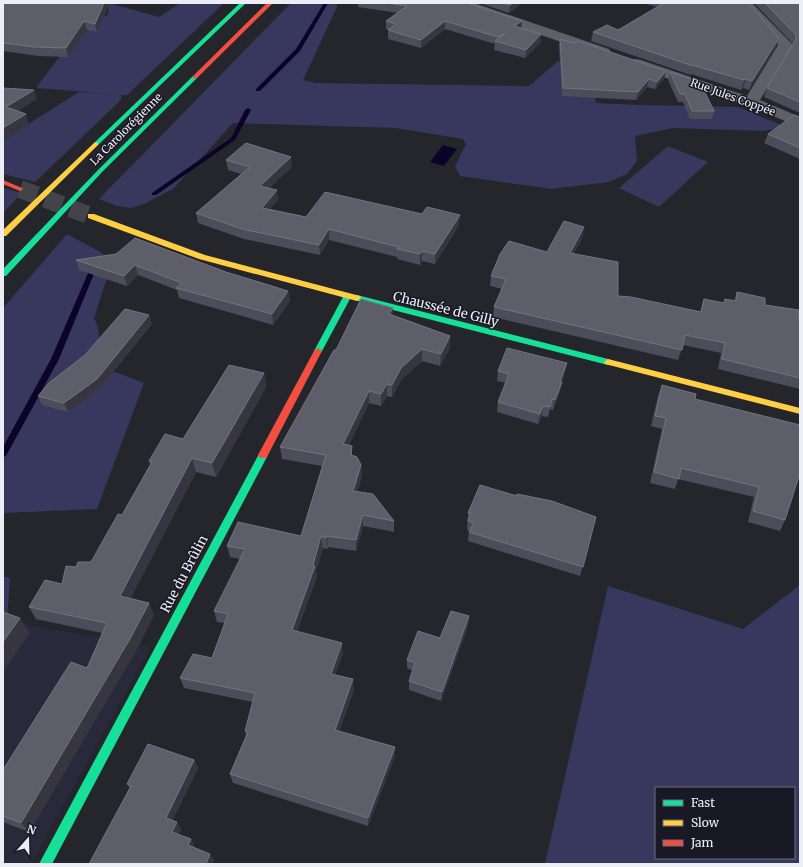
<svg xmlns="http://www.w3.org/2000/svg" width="803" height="867" font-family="Merriweather,serif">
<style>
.built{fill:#29293b}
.green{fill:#38375d;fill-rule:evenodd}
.water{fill:#0c0428}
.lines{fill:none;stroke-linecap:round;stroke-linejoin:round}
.stream{fill:#0c0428;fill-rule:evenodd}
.secondary-tunnel{stroke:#43434a;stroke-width:18;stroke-dasharray:18 9;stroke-linecap:butt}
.street{fill:#5f5f68;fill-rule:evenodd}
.fast{fill:#16e098;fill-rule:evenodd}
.slow{fill:#ffcf43;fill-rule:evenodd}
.jam{fill:#f24e42;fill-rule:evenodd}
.wall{fill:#4d4c5a}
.shaded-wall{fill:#363540}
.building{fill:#5e5d6a;stroke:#747480}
.labels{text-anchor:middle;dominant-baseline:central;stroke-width:3;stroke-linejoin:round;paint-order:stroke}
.far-street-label{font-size:11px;fill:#ecedf5;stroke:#191925}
.street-label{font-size:13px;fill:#ecedf5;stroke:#191925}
</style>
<rect width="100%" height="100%" fill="#25252c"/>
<path class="built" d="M 7,621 L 151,647 L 31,864 L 3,864 L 3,627 Z"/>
<path class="green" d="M 109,3 L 159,17 L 180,3 L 224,3 L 127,95 L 121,95 L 121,100 L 35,182 L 3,174 L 3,140 L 79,92 L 113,94 L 36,88 L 66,48 L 108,14 Z
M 291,3 L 337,3 L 337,7 L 303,80 L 315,83 L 529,86 L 558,61 L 595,74 L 593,87 L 596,103 L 638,105 L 738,107 L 781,125 L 774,129 L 764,131 L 673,128 L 635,136 L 637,161 L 627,174 L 609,182 L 551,189 L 460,176 L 455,166 L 466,144 L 463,139 L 396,128 L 233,123 L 173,189 L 146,203 L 131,208 L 117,206 L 99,199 Z
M 668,146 L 708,162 L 659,207 L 619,188 Z
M 3,188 L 22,193 L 3,213 Z
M 67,234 L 102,253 L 111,270 L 106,281 L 94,318 C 104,339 98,343 87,361 L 144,383 L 97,509 L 3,513 L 3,308 Z
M 3,576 L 10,578 L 7,621 L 3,627 Z
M 800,585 L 800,864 L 545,864 L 608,586 L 743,629 ZM 656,788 L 794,788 L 794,858 L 656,858 Z"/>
<path class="water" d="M 443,145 L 457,149 L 444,166 L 430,162 Z"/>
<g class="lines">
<path class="stream" d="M 324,3 L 328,3 L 300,51 L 260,91 L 256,91 L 256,89 L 296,49 Z
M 248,108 L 251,110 L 235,140 L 156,195 L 152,195 L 152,193 L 231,138 L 245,110 Z
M 95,262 L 98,264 L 59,359 L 6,456 L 3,457 L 3,447 L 51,359 L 92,264 Z"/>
<path class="secondary-tunnel" d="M 20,189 L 91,216"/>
<path class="street" d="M 455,3 L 474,3 L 609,49 L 611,52 L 609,55 L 604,56 L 599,55 L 456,6 Z
M 739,3 L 752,3 L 792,44 L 792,47 L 760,100 L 800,117 L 800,127 L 746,105 L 631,66 L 629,63 L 631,60 L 636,59 L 641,60 L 747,96 L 778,45 Z"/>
<path class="fast" d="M 240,3 L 246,3 L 98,145 L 94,145 L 94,143 Z
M 193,76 L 198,77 L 103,171 L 6,276 L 3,276 L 3,269 L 99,169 Z
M 347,294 L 351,297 L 322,351 L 321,353 L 315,353 L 314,351 L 343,297 Z
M 357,295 L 608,359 L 612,362 L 608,365 L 354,300 L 353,298 Z
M 263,451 L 266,452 L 268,455 L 52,864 L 39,864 L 260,452 Z"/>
<path class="slow" d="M 96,142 L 98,143 L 98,145 L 6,236 L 3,236 L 3,230 L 94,143 Z
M 88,214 L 94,214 L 205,255 L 360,296 L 361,298 L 357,301 L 199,259 L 88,218 Z
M 608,359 L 800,408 L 800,414 L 605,364 L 604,362 Z"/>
<path class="jam" d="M 267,3 L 273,3 L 197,78 L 193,78 L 193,76 Z
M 3,180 L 22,188 L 23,189 L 20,191 L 3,184 Z
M 318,348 L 322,351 L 268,455 L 266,458 L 260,458 L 258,455 L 314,351 Z"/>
</g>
<path class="wall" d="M 3,3 L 110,3 L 97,32 L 87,30 L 68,57 L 38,56 L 3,51 Z
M 358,3 L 467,3 L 521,28 L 541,34 L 541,42 L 525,58 L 494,50 L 495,44 L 445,29 L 421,48 L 388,39 L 388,30 L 386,29 L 386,21 L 398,13 L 358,7 Z
M 479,3 L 522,3 L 509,13 Z
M 643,3 L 748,3 L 776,47 L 749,90 L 743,88 L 741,90 L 691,74 L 691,75 L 591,41 L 593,32 L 618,30 L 658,7 Z
M 754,3 L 800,3 L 800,113 L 764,97 L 767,88 L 793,44 Z
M 560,39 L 664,79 L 655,89 L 647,87 L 636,100 L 562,96 L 559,47 Z
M 670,72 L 714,111 L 712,119 L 690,119 L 683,102 L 678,102 L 668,80 Z
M 800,117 L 800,159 L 764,143 L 768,134 Z
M 226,160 L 292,167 L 269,188 L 278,200 L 270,209 L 306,217 L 459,225 L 435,264 L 422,261 L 420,265 L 397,259 L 397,257 L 329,240 L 320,255 L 244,239 L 198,223 L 196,213 L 241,174 L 228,170 Z
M 583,237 L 573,254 L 618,296 L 700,312 L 704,299 L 723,303 L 725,299 L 734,301 L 737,292 L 800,321 L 800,389 L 718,369 L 721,353 L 683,345 L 678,360 L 493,317 L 494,307 L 502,289 L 490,286 L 491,276 Z
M 76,260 L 226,272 L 288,291 L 290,301 L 273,325 L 179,298 L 177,290 L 138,275 L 127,286 L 79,270 Z
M 393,315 L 450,336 L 450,348 L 440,366 L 422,361 L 401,380 L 392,397 L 387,396 L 381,406 L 369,403 L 349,445 L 352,446 L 352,456 L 361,465 L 362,476 L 357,492 L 394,521 L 394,532 L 363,526 L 356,551 L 328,547 L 328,549 L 323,548 L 316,571 L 317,577 L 297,631 L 343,653 L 335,675 L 354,690 L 339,731 L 395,747 L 395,756 L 368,826 L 233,783 L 230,774 L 246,736 L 245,731 L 253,702 L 184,688 L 180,678 L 212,658 L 225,623 L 217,622 L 214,611 L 240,559 L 230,557 L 227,546 L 301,536 L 322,466 L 282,459 L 280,447 L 336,350 Z
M 152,324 L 100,388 L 68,412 L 42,405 L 38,396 L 85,355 Z
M 498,371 L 565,373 L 562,382 L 560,391 L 553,410 L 550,409 L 548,417 L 542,416 L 538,424 L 497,412 L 498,402 L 506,383 L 497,381 Z
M 264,373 L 266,387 L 216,477 L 196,472 L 130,599 L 154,615 L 137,649 L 29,832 L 3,822 L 3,770 L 87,668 L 102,633 L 36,619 L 29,607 L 62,584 L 76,567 L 91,562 L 122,515 L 150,465 L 149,461 L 183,439 Z
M 662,385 L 695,399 L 785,520 L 780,531 L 748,522 L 754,497 L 678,479 L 675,489 L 650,483 L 662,429 L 651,426 L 658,396 Z
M 517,496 L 596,517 L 580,576 L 468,541 L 469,531 L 467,530 L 468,513 Z
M 469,616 L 468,626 L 441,701 L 409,690 L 409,681 L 413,671 L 407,668 L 407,660 L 440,638 Z
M 194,760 L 198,768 L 172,821 L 181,829 L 178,835 L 191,839 L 194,846 L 194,848 L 214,860 L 212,864 L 89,864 L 130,789 L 127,784 Z"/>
<path class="shaded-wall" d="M 104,3 L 110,3 L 97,32 L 95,24 Z
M 513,3 L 522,3 L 509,13 L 510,5 Z
M 84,21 L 87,30 L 68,57 L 66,48 Z
M 445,21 L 445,29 L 421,48 L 421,40 Z
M 522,21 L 521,30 L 514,26 Z
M 541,34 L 541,42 L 525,58 L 526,50 Z
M 779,38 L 776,47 L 749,90 L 752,81 Z
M 666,71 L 664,79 L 655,89 L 657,82 Z
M 649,79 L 647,87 L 636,100 L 638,92 Z
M 746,79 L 743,88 L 741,90 L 744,80 Z
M 34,90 L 37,99 L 9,117 L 6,107 Z
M 26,114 L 29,124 L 3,140 L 3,128 Z
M 291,157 L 292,167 L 261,196 L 260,186 Z
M 277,190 L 278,200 L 263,218 L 262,208 Z
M 460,215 L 459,225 L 435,264 L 435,254 Z
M 584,227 L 583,237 L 569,263 L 570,253 Z
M 329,229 L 329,240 L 320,255 L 319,245 Z
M 422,251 L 422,261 L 420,265 L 420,254 Z
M 135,265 L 138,275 L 127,286 L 124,276 Z
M 288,291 L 290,301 L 273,325 L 272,314 Z
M 393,308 L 393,320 L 389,314 Z
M 149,315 L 152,324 L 100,388 L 68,412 L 64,403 Z
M 450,336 L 450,348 L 440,366 L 441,354 Z
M 422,349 L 422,361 L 401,380 L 392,397 L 392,385 L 401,368 Z
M 567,363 L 565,373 L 558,391 L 560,381 Z
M 264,373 L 266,387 L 216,477 L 212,463 Z
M 562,382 L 560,391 L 553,410 L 555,400 Z
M 387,384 L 387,396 L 381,406 L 381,394 Z
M 369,391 L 369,403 L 344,456 L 343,444 Z
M 543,406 L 542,416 L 538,424 L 540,414 Z
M 192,458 L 196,472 L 125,609 L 120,596 Z
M 361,465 L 362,476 L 354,503 L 353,491 Z
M 363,515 L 363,526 L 356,551 L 356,540 Z
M 321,536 L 323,548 L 316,571 L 317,577 L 294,640 L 292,630 L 313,565 Z
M 327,536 L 328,547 L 328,549 L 326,538 Z
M 149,603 L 154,615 L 137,649 L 29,832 L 21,823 Z
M 469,616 L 468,626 L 441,701 L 442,692 Z
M 20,618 L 30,633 L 3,672 L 3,642 Z
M 342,643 L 343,653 L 332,684 L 331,674 Z
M 353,679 L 354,690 L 336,739 L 335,730 Z
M 395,747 L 395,756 L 368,826 L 368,818 Z
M 194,760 L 198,768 L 170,826 L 166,818 Z
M 177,822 L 181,829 L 176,839 L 172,832 Z
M 191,839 L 194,846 L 192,852 L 188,845 Z
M 210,854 L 214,860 L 212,864 L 206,864 Z"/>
<path class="building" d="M 3,3 L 104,3 L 95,24 L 84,21 L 66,48 L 35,47 L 3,43 Z
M 386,3 L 467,3 L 522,21 L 514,26 L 541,34 L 526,50 L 495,41 L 505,33 L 498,37 L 445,21 L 421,40 L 388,30 L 396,24 L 386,21 L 407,6 Z
M 503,3 L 513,3 L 510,5 Z
M 664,3 L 748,3 L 779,38 L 752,81 L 746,79 L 744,80 L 692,65 L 693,66 L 593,32 L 607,25 L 618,30 Z
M 765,3 L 800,3 L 800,102 L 767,88 L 796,39 L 796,35 Z
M 560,39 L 574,43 L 578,41 L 666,71 L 657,82 L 649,79 L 638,92 L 563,88 Z
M 670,72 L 700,82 L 714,111 L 692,111 L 685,94 L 680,94 Z
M 3,88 L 34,90 L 6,107 L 26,114 L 3,128 Z
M 794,115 L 800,117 L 800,148 L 768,134 Z
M 246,143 L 291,157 L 260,186 L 277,190 L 262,208 L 306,217 L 325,192 L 422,214 L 427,207 L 460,215 L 435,254 L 422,251 L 420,254 L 397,249 L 398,247 L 329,229 L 319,245 L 242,229 L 196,213 L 250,167 L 226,160 Z
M 564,221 L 584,227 L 570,253 L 618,262 L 618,296 L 631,297 L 701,312 L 704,299 L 724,303 L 725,299 L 736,301 L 737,292 L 765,298 L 765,305 L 799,310 L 799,321 L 800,321 L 800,378 L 722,359 L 725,343 L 685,335 L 682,350 L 494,307 L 506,279 L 491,276 L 500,254 L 509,241 L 547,252 Z
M 135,238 L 226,272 L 288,291 L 272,314 L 176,288 L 182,283 L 135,265 L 124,276 L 76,260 L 116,254 Z
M 361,299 L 393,308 L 389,314 L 450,336 L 441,354 L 422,349 L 401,368 L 392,385 L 387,384 L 381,394 L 369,391 L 343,444 L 352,446 L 351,455 L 357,457 L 361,465 L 353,491 L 373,494 L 394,521 L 363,515 L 356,540 L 327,536 L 326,538 L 321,536 L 313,565 L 315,566 L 292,630 L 342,643 L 331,674 L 353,679 L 335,730 L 395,747 L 368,818 L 230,774 L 248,732 L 245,731 L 255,693 L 180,678 L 193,654 L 212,658 L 228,614 L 214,611 L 245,549 L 227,546 L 238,522 L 301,536 L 326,455 L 280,447 L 334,350 L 336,350 Z
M 125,309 L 149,315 L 97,379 L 64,403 L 38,396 L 49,383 L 85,355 Z
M 507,348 L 567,363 L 560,381 L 562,382 L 555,400 L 552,399 L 550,407 L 543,406 L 540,414 L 498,402 L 509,374 L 498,371 Z
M 229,365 L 264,373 L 212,463 L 192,458 L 120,596 L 149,603 L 131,637 L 21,823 L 3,816 L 3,770 L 71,662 L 87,668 L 107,623 L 29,607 L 45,580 L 62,584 L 66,566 L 76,567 L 78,562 L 91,562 L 118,514 L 122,515 L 152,462 L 149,461 L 165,434 L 183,439 Z
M 662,385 L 696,394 L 695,399 L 800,425 L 800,473 L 785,520 L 753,511 L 759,487 L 681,468 L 679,479 L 654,472 L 666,418 L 655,416 Z
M 480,485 L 517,496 L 517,494 L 552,501 L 596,517 L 583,567 L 469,532 L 474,523 L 468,521 L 471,513 L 468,513 Z
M 451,611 L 469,616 L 442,692 L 409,681 L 415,663 L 407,660 L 418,631 L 440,638 Z
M 3,612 L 20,618 L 3,642 Z
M 148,744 L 194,760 L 166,818 L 177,822 L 172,832 L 191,839 L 188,845 L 210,854 L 206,864 L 89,864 L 131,786 L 127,784 Z"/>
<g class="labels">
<g class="far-street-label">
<text transform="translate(733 97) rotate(20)">Rue Jules Coppée</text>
<text transform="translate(126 129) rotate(-45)">La Carolorégienne</text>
</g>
<g class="street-label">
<text transform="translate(446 309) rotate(14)">Chaussée de Gilly</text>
<text transform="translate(184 574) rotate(-62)">Rue du Brûlin</text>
</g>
</g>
<rect width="803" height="867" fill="none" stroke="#ecedf5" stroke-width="8"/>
<rect x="655" y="787" width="140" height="72" fill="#191925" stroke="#6d6e78"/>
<rect x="663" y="800" width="20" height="6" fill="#16e098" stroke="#6d6e78"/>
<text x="691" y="807" font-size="12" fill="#ecedf5">Fast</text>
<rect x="663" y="820" width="20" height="6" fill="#ffcf43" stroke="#6d6e78"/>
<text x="691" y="827" font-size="12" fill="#ecedf5">Slow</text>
<rect x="663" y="840" width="20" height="6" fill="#f24e42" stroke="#6d6e78"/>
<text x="691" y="847" font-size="12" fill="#ecedf5">Jam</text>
<g transform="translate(28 839) rotate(20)" stroke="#191925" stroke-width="3" paint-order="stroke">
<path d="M0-3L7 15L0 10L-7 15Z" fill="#ecedf5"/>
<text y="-6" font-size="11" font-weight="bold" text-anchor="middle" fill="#ecedf5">N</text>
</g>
</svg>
